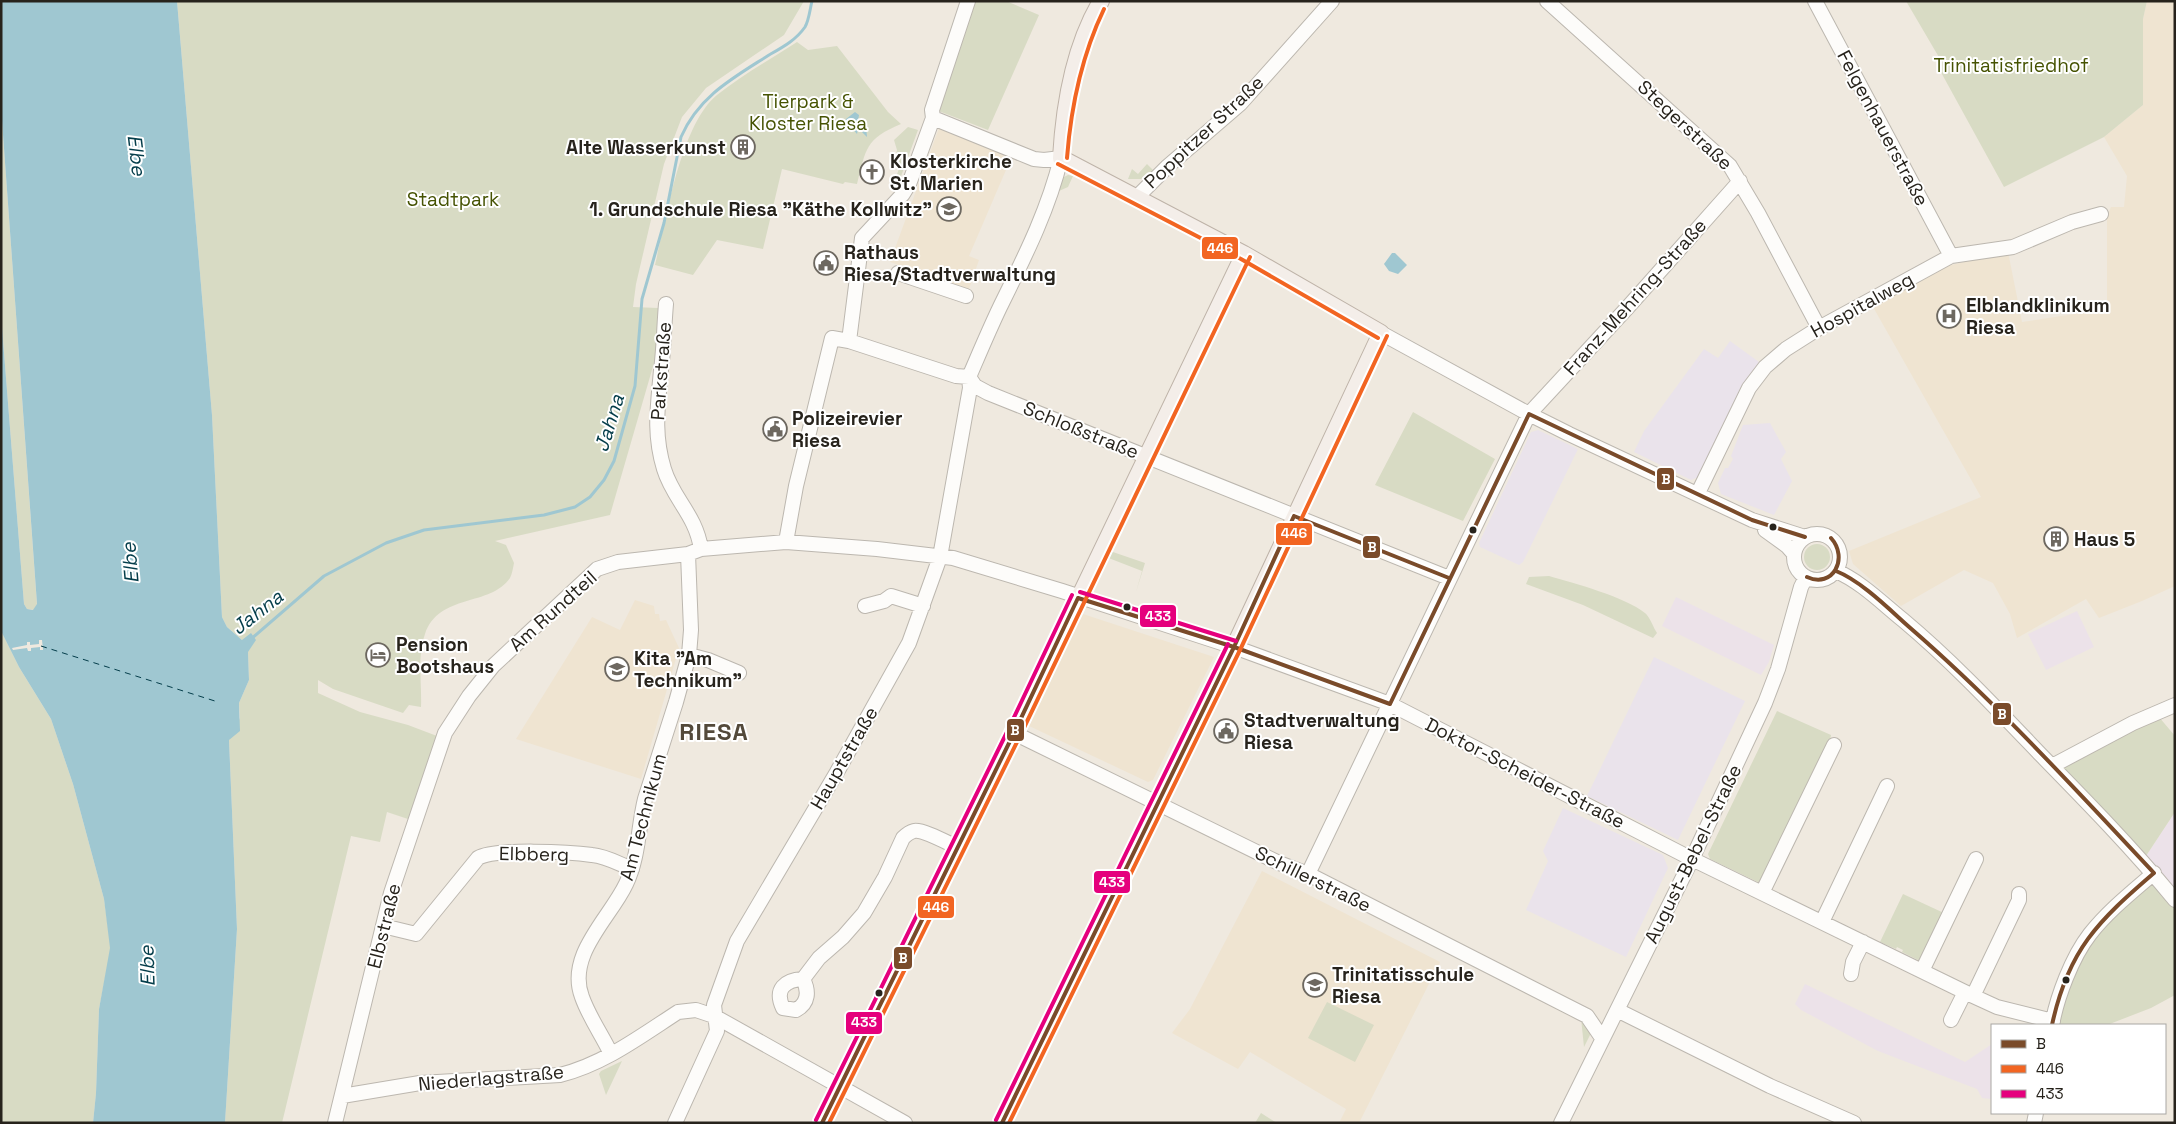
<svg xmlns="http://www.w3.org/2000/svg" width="2176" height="1124" font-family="'Space Grotesk',sans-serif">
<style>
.commercial{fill:#eae3eb}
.industrial{fill:#ece2e9}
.built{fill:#efe4d1}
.green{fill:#d8dbc4}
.water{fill:#9fc7d1}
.pier{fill:#efe9df}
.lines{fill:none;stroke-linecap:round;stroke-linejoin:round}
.stream{stroke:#9fc7d1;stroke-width:3}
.ferry{stroke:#043d4a;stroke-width:1;stroke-dasharray:6 5;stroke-linecap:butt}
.minor-casing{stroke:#bcb7af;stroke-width:16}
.major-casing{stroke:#beb3a8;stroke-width:18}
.minor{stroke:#fdfcfa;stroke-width:14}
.major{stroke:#f4eee9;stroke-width:16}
.bus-1-casing{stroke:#fff;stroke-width:8}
.bus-2-casing{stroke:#fff;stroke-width:8}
.bus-3-casing{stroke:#fff;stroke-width:8}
.bus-1{stroke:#7a4b2a;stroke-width:4}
.bus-2{stroke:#f26522;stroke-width:4}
.bus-3{stroke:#e5007d;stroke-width:4}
.bus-dot{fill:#27231c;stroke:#fff;stroke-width:2}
.labels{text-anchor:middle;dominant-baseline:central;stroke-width:4;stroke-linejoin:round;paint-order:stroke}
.park-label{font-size:19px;fill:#465303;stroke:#fff}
.street-label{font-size:19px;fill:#27231c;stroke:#fff}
.poi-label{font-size:19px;font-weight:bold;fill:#27231c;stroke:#fff;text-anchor:start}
.water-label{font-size:20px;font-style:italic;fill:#043d4a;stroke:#fff}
.district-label{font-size:24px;font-weight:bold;letter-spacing:1px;fill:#53493a;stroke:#fff}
.line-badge{stroke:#fff;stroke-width:2}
.badge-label{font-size:14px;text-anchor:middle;font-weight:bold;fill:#fff}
</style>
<rect width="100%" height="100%" fill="#efe9df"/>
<path class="commercial" d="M 1730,341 L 1759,362 L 1739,393 L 1701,476 L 1691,480 L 1634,452 L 1644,431 L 1704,349 L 1718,358 Z
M 1770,423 L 1786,452 L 1781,459 L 1792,481 L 1774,515 L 1721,494 L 1718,483 L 1725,468 L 1728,468 L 1733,459 L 1731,456 L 1743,425 Z
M 1538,430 L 1578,449 L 1523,562 L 1519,565 L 1480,547 L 1479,543 L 1531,432 Z
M 1654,657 L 1745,701 L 1678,840 L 1587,796 Z
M 1563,808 L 1663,855 L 1668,868 L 1626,957 L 1526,910 L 1548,861 L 1543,851 Z"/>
<path class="industrial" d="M 1676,597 L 1774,645 L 1769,662 L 1761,675 L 1662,626 Z
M 2077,611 L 2094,647 L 2046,670 L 2028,634 Z
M 2175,812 L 2175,889 L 2144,859 Z
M 1805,984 L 1965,1062 L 1992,1044 L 1992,1099 L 1982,1098 L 1977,1089 L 1878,1051 L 1801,1010 L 1795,1004 Z"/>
<path class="built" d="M 2147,1 L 2175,1 L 2175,586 L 2142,601 L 2099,618 L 2086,599 L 2017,638 L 2010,614 L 1993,583 L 1964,570 L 1901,606 L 1853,564 L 1849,551 L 1981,497 L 1873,307 L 1938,268 L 2008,252 L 2022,322 L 2107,309 L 2107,216 L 2111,207 L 2124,207 L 2127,176 L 2104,137 L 2143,105 L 2143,19 Z
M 939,128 L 1012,156 L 969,256 L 979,260 L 969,289 L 890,262 Z
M 635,600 L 654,606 L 655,614 L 659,614 L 660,621 L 666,620 L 679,648 L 641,779 L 516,739 L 592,617 L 620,630 Z
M 1083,614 L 1214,657 L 1153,780 L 1148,782 L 1027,725 L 1078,616 Z
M 1262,871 L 1440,962 L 1359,1123 L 1339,1123 L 1346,1109 L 1250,1052 L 1238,1069 L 1172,1033 L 1190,1009 Z"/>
<path class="green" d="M 177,1 L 804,1 L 784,35 L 706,88 L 682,117 L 664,164 L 636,284 L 633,307 L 658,308 L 656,356 L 610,515 L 495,541 L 506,545 L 514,563 C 513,568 512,574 510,578 C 490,607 439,593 425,634 C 417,656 422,685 421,707 L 409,705 L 403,713 L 333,689 L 318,680 L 318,693 L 360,712 L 408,725 L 437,736 L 408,819 L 387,812 L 380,842 L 351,836 L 282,1123 L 225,1123 L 237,929 L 229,740 L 240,718 L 239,703 L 249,680 L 248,652 L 242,640 L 227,627 L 222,617 L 212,415 Z
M 976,1 L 1006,1 L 1039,15 L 988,130 L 936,110 Z
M 1906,1 L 2147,1 L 2143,19 L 2143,105 L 2104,137 L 2004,187 L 1937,65 L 1940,59 Z
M 797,42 L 808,50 L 837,46 L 888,112 L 901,124 C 865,139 866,149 857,184 L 845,182 L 843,184 L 782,169 L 763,249 L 717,240 L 693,275 L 655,265 C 666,219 681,124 717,95 C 742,75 771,59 797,42 Z
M 1,107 L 37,605 L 34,610 L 27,609 L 24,604 L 1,315 Z
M 908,127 L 918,130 L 900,179 L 896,177 L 900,166 L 894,163 L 897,150 L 894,140 Z
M 1147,164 L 1154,171 L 1143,179 L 1128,179 L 1132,169 L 1138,174 Z
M 1068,175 L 1073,176 L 1068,187 L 1059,191 L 1062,178 Z
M 1413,412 L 1495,459 L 1463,521 L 1375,485 Z
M1804 557a13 13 0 1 1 26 0a13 13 0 1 1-26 0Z
M 1110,551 L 1145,563 L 1136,592 L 1142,571 L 1106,557 Z
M 1549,576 C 1574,583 1625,597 1645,613 C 1650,617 1653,627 1657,633 L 1653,638 L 1583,605 L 1526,584 L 1529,577 Z
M 1,631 L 19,667 L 51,719 L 73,784 L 104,899 L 111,948 L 99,1009 L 96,1093 L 93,1123 L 1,1123 Z
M 1777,711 L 1831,735 L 1829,748 L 1762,884 L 1710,859 L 1708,854 Z
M 2159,717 L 2175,736 L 2175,812 L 2144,859 L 2061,768 Z
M 2151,884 L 2156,884 L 2175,909 L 2175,995 L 2151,1008 L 2107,1025 L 2057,1025 C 2061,1010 2063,991 2070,977 C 2085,942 2120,905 2151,884 Z
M 1903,894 L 1946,914 L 1922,962 L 1902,952 L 1903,950 L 1897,947 L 1896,949 L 1880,942 Z
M 1327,1002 L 1374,1025 L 1355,1062 L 1308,1038 Z
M 1581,1018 L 1592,1031 L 1584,1047 Z
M 622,1061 L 606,1095 L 599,1074 L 601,1071 Z
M 1261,1113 L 1277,1123 L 1255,1123 Z"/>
<path class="water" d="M 1,1 L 177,1 L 212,415 L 222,617 L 227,627 L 242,640 L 251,633 L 256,640 L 248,652 L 249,680 L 239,703 L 240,731 L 229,740 L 237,929 L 225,1123 L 93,1123 L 96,1093 L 99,1009 L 110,948 L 104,899 L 73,784 L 51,719 L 19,667 L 1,631 L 1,315 L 24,604 L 27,609 L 33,610 L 37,604 L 1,107 Z
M 855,112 L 859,115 L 858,121 L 866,126 L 867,137 L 860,130 L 859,124 L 857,134 L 852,128 L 844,126 L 846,119 Z
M 1392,253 L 1395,253 L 1407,265 L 1398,274 L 1389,271 L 1384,264 Z"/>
<path class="pier" d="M 39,640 L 42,640 L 43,650 L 40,650 L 40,647 L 31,648 L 31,651 L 28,651 L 27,648 L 13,650 L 12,648 L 27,645 L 27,642 L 30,642 L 30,645 L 39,644 Z"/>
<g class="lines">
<path class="stream" d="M 251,639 L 324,576 L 386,543 L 424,530 L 544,515 L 575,507 L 590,497 L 604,480 L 614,461 L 635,386 L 642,299 L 664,223 L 681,137 C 699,96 733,78 769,55 C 783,47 796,40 805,27 C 809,20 810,9 812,1"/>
<path class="ferry" d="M 41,646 L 218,702"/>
<g class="minor-casing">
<path id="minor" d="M 1547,1 L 1730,166 L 1758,213 L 1819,328
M 1815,1 L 1951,256
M 933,118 L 932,110 L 968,1
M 1137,197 L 1168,166 L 1240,104 L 1332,1
M 898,273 L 966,296
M 666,304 C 664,326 664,348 661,370 C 658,405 653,433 664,469 C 673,499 696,515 701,549
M 1381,333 L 1529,414 L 1569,434 L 1752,520 L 1805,537
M 849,341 L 862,238 L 903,194 L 909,184 L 933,118
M 969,377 L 975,386 L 988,393 L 1449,578
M 1698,493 L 1749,388 L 1765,367 L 1786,349 L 1819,328 L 1951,256 L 2013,247 L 2072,222 L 2101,214
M 1765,530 L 1787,546 L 1794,554
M1794 557a23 23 0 1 1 46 0a23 23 0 1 1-46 0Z
M 786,542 L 796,486 L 832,338 L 849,341 L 956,376 L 969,377
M 1836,571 C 1860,581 1882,603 1903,620 C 1952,661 1996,708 2041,755 C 2087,802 2133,849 2175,900
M 865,606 L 884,601 L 891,596 L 923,606
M 689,655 L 708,660 L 739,673
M 1014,733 L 1279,863 L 1308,874 L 1579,1012 L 1587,1016 L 1602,1038
M 2052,766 L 2133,723 L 2175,705
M 1308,874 L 1529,414 L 1628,307 L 1740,181
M 1762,893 L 1834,745
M 1822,922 L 1887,786
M 383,926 L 416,934 L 478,858 C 495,848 571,852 592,855 C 606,856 619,864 632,869
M 1922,971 L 1976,859
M 1851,974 L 1853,962 L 1863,942
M 803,979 C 809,991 809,1003 796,1010 L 783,1008 C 774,989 785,980 803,979 L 819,958 L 843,937 L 864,913 L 885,877 L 903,838 C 906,835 910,832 914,831 C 922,829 948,843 957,847
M 1973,996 L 2019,900 L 2019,894
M 1617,1010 L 1770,1086 L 1854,1123
M 1951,1020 L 1965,992
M 2052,1025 C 2057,997 2072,957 2090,934 C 2108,911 2132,892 2154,873
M 611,1054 C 602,1035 589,1017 582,997 C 566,955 610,918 626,884 C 639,857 638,827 645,799 L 676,702 L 689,655 L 691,630 L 688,554
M 342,1096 L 420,1083 L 560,1075 C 604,1064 641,1036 678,1012 L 696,1010 L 714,1016 L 905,1123
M 335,1123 L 391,893 L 445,733 L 469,696 L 493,666 L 597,569 L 618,562 L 688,554 L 701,549 L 786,542 L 877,549 L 953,558 L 1062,591 L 1234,647 L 1390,704 L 1692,859 L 1973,996 L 1997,1007 L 2053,1021
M 675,1123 L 717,1031 L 714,1005 L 737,941 L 837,772 L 909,643 L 940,557 L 970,388 L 969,377 C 979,354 989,330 1000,307 C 1024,258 1048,211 1061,158 L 1044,160 L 1034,159 L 933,118
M 1561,1123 L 1692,859 L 1765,703 L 1778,669 L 1801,587 L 1806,577
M 2034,1123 L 2036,1113"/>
</g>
<g class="major-casing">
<path id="major" d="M 822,1123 L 1014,733 L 1244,254
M 1002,1123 L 1234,647 L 1381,333 L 1244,254 L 1061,158 C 1064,105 1073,48 1101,1"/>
</g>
<use href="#minor" class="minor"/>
<use href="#major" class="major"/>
<g class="bus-1-casing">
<path id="bus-1" d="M 1529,414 L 1752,520 L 1805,537
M 1294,516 L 1449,578
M 1836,571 C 1861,581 1888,608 1908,626 C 1996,702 2075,789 2154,873
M 1807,577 C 1833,589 1849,558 1831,538
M 1078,598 L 1234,647 L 1390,704
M 1390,704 L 1529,414
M 2052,1025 C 2068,950 2098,921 2154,873
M 822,1123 L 1014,733 L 1078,598
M 1002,1123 L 1234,647 L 1294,516"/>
</g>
<g class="bus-2-casing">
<path id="bus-2" d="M 1067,158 C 1071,106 1081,57 1104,9
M 1058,164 L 1241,259 L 1378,338
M 829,1123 L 1020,736 L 1250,257
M 1009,1123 L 1240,650 L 1387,336"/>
</g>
<g class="bus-3-casing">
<path id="bus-3" d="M 1080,592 L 1236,641
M 816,1120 L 1008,730 L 1072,595
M 996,1120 L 1228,644"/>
</g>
<use href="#bus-1" class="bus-1"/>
<use href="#bus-2" class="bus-2"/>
<use href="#bus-3" class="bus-3"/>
</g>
<defs>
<g id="building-ring" transform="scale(1.25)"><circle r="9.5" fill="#fff" stroke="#6d6860" stroke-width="1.5"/><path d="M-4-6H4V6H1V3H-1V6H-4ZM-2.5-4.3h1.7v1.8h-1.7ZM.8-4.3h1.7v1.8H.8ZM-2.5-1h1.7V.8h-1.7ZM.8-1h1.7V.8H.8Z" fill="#6d6860"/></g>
<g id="church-ring" transform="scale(1.25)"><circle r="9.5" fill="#fff" stroke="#6d6860" stroke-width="1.5"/><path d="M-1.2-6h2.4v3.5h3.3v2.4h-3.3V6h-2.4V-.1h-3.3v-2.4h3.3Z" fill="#6d6860"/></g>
<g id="school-ring" transform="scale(1.25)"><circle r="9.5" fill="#fff" stroke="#6d6860" stroke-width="1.5"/><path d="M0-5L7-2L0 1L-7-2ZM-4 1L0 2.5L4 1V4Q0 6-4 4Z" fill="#6d6860"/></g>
<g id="civic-ring" transform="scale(1.25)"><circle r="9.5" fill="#fff" stroke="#6d6860" stroke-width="1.5"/><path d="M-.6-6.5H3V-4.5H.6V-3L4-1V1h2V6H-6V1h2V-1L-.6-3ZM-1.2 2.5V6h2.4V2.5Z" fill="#6d6860"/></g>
<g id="hospital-ring" transform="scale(1.25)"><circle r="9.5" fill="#fff" stroke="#6d6860" stroke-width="1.5"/><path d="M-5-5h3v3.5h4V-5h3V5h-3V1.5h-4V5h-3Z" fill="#6d6860"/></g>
<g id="hotel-ring" transform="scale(1.25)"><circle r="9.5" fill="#fff" stroke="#6d6860" stroke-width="1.5"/><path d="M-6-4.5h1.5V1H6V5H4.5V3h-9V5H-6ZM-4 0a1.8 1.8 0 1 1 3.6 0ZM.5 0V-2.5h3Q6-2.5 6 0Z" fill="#6d6860"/></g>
</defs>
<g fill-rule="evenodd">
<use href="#building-ring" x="743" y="147"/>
<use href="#church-ring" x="872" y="172"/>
<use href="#school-ring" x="949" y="209"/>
<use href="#civic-ring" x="826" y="263"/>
<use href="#hospital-ring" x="1949" y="316"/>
<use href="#civic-ring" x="775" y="429"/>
<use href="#building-ring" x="2056" y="539"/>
<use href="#hotel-ring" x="378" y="655"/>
<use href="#school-ring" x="617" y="669"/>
<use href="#civic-ring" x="1226" y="731"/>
<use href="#school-ring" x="1315" y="985"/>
</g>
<g class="bus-dot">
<circle cx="1773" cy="527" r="4.5"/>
<circle cx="1473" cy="530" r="4.5"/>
<circle cx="1127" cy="607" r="4.5"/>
<circle cx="2066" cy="980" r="4.5"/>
<circle cx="879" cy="993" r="4.5"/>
</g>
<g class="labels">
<g class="park-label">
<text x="2011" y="65">Trinitatisfriedhof</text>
<text x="808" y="101">Tierpark &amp;<tspan x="808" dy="22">Kloster Riesa</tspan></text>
<text x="453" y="199">Stadtpark</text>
</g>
<g class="street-label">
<text transform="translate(1685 125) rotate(43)">Stegerstraße</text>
<text transform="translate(1883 128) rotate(62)">Felgenhauerstraße</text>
<text transform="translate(1204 132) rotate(-43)">Poppitzer Straße</text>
<text transform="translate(1635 297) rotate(-48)">Franz-Mehring-Straße</text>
<text transform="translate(1862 305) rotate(-29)">Hospitalweg</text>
<text transform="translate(661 371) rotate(-86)">Parkstraße</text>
<text transform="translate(1081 430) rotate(22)">Schloßstraße</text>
<text transform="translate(553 611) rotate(-42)">Am Rundteil</text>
<text transform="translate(844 758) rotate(-60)">Hauptstraße</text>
<text transform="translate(1525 773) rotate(27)">Doktor-Scheider-Straße</text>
<text transform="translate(643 817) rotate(-75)">Am Technikum</text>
<text transform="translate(534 854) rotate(1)">Elbberg</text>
<text transform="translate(1693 854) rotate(-64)">August-Bebel-Straße</text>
<text transform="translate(1313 879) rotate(26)">Schillerstraße</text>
<text transform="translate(384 926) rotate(-76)">Elbstraße</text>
<text transform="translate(491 1078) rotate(-5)">Niederlagstraße</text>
</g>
<g class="poi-label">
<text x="726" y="147" text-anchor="end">Alte Wasserkunst</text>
<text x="890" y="161">Klosterkirche<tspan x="890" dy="22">St. Marien</tspan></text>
<text x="932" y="209" text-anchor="end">1. Grundschule Riesa "Käthe Kollwitz"</text>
<text x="844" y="252">Rathaus<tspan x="844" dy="22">Riesa/Stadtverwaltung</tspan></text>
<text x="1966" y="305">Elblandklinikum<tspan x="1966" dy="22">Riesa</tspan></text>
<text x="792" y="418">Polizeirevier<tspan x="792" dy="22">Riesa</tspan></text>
<text x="2074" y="539">Haus 5</text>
<text x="396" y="644">Pension<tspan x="396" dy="22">Bootshaus</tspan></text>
<text x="634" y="658">Kita "Am<tspan x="634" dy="22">Technikum"</tspan></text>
<text x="1244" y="720">Stadtverwaltung<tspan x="1244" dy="22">Riesa</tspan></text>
<text x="1332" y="974">Trinitatisschule<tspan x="1332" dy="22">Riesa</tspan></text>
</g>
<g class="water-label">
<text transform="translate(137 155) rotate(83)">Elbe</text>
<text transform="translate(609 423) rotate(-73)">Jahna</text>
<text transform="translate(130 563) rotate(-95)">Elbe</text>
<text transform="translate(257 612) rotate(-38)">Jahna</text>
<text transform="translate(147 966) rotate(-92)">Elbe</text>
</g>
<g class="district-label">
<text x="714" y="731">RIESA</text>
</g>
</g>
<g class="line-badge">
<rect x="1201" y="236" width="38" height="24" rx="5" fill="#f26522"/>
<rect x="1656" y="467" width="19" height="24" rx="5" fill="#7a4b2a"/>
<rect x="1275" y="522" width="38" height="24" rx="5" fill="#f26522"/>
<rect x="1362" y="535" width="19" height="24" rx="5" fill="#7a4b2a"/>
<rect x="1139" y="604" width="38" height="24" rx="5" fill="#e5007d"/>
<rect x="1992" y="702" width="20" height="24" rx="5" fill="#7a4b2a"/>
<rect x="1006" y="718" width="19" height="24" rx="5" fill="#7a4b2a"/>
<rect x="1093" y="870" width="38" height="24" rx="5" fill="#e5007d"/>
<rect x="917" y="895" width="38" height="24" rx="5" fill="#f26522"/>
<rect x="893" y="946" width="20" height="24" rx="5" fill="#7a4b2a"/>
<rect x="845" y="1011" width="38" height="24" rx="5" fill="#e5007d"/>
</g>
<g class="badge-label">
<text x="1220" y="253">446</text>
<text x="1666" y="484">B</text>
<text x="1294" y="538">446</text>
<text x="1372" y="552">B</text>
<text x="1158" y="621">433</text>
<text x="2002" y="719">B</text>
<text x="1015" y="735">B</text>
<text x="1112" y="887">433</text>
<text x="936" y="912">446</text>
<text x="903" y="963">B</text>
<text x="864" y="1027">433</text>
</g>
<rect width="2176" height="1124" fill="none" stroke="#27231c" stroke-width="5"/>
<rect x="1991" y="1024" width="175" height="90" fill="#ffffff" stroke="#a9a7a4"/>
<rect x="2001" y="1040" width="25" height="8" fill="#7a4b2a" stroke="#a9a7a4"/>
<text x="2036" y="1049" font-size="15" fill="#27231c">B</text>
<rect x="2001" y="1065" width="25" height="8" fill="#f26522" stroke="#a9a7a4"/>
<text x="2036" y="1074" font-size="15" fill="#27231c">446</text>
<rect x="2001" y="1090" width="25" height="8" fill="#e5007d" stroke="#a9a7a4"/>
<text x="2036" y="1099" font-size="15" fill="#27231c">433</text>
</svg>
